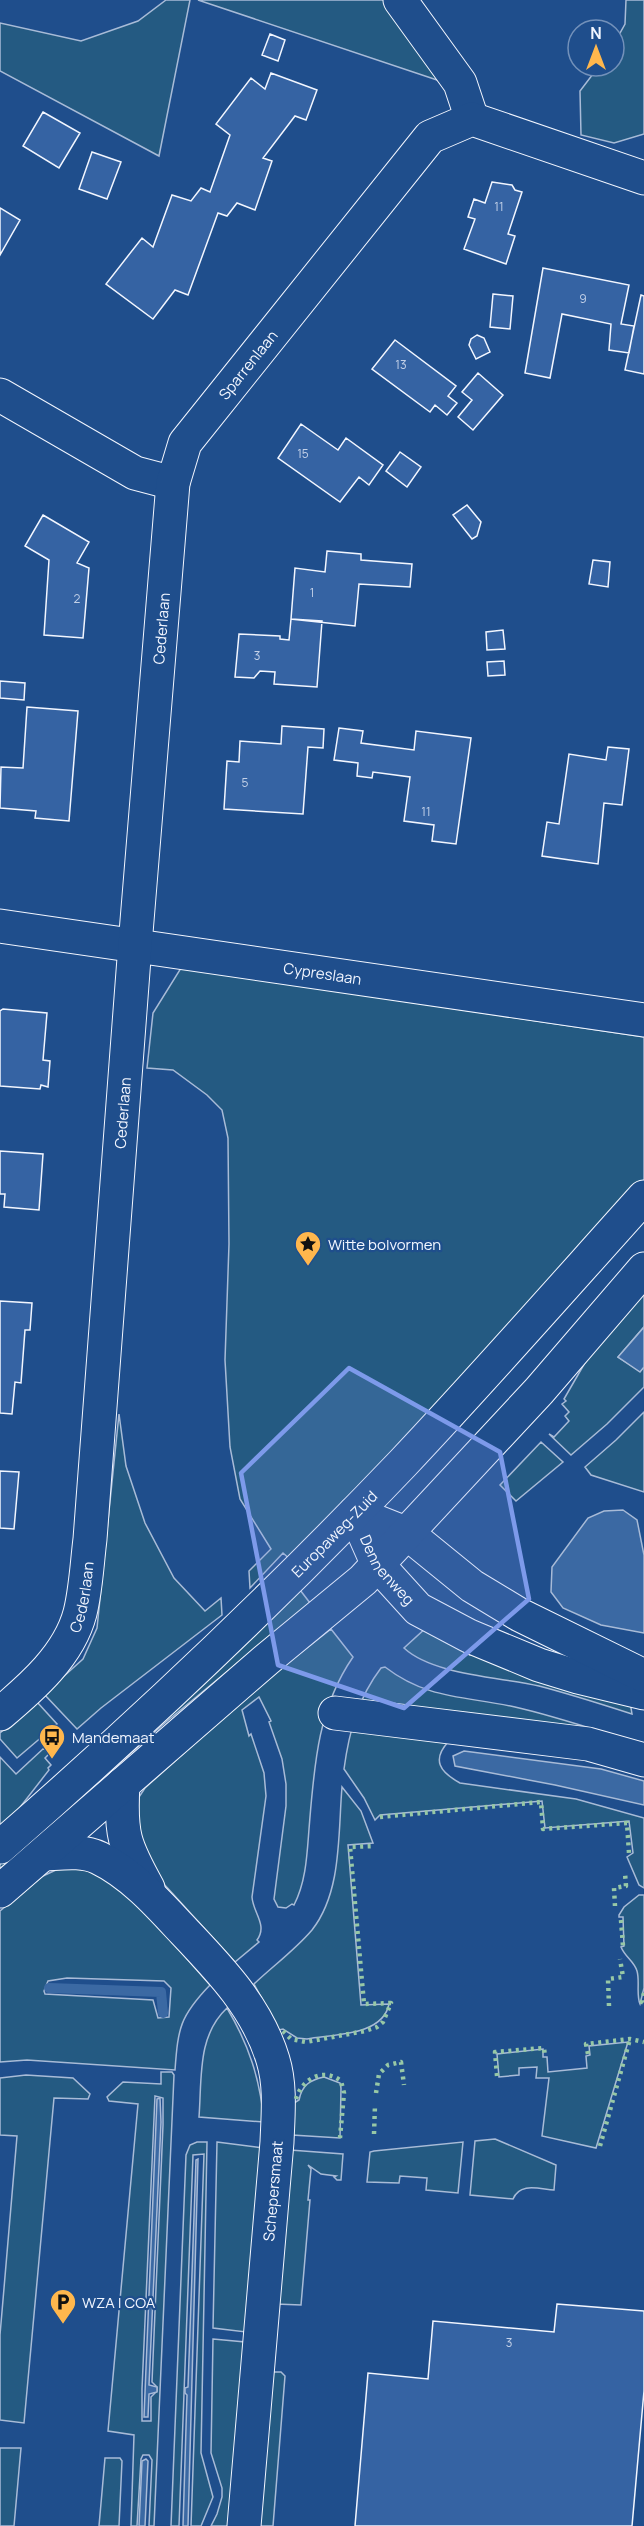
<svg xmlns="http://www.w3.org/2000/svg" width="644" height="2526" font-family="Manrope,sans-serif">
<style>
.green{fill:#245a82;stroke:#a8bbd7;stroke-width:1.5;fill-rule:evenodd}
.water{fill:#3b69a3;stroke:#a8bbd7;stroke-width:1.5}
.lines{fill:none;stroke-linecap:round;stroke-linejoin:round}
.stream{stroke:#3b69a3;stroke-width:10}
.building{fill:#3563a3;stroke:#f2f6ff;stroke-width:1.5}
.minor-casing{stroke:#f2f6ff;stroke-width:35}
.major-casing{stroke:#f2f6ff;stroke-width:35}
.minor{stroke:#1f4e8c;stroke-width:33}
.major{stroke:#1f4e8c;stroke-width:33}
.hedge{stroke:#97c8a6;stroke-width:4.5;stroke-dasharray:3 4.5;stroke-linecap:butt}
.marked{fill:#7d9aea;fill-opacity:0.2;stroke:#7d9aea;stroke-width:4.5;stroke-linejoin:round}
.labels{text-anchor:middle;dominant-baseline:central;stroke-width:4.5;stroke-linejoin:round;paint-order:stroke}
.number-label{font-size:12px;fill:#c3d1e8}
.street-label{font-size:15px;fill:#f2f6ff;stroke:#1f4e8c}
.poi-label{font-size:15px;fill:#f2f6ff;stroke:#1f4e8c;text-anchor:start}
</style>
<rect width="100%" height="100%" fill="#1f4e8c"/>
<path class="green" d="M 166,0 L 190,0 L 159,156 L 0,71 L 0,23 L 81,41 L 138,21 Z
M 198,0 L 388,0 L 449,84 Z
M 626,0 L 644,0 L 644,134 L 614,143 L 581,135 L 580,91 L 599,66 L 614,66 L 614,44 L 625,24 Z
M 181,968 L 644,1037 L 644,1184 L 292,1561 L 283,1553 L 250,1588 L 249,1571 L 271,1549 L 240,1499 L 230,1447 L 225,1360 L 229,1244 L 228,1138 L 222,1110 L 207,1095 L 173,1070 L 147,1068 L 153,1013 Z
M 644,1285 L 644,1327 L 618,1357 L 640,1371 L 644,1367 L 644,1387 L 607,1424 L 571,1455 L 549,1434 L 554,1437 L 569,1421 L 565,1416 L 569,1412 L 562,1404 L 566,1401 L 564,1399 L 605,1328 Z
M 644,1412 L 644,1492 L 591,1475 L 585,1467 L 616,1440 Z
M 119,1414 L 126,1466 L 145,1523 L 174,1578 L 205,1611 L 221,1598 L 222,1615 L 101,1708 L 77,1729 L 44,1694 L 83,1659 L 97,1628 Z
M 541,1442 L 563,1462 L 516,1501 L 500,1485 Z
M 297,1586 L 310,1603 L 166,1722 L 0,1869 L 0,1859 Z
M 427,1627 C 443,1636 455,1648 470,1655 L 472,1651 L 630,1702 L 632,1714 C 601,1704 570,1694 539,1686 C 500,1677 433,1675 404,1648 Z
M 331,1629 L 353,1657 C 317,1709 314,1769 309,1829 C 307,1855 306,1882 294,1905 L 292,1904 L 286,1908 L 278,1907 L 274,1899 L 286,1806 L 286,1784 L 282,1759 L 269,1722 L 271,1721 L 259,1697 L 242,1710 L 249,1736 L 251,1734 L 264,1773 L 266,1796 L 252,1897 C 253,1913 268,1925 257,1940 L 259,1942 L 235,1962 L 142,1860 L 136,1849 L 139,1797 L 145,1788 L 256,1688 Z
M 385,1667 C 428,1700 466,1696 515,1707 C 559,1717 601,1732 644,1745 L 592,1755 L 449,1741 C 431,1760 440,1772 460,1783 L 576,1799 L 644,1818 L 644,1888 L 639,1885 L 627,1857 L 633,1853 L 629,1821 L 545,1828 L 542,1801 L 380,1815 L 375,1820 L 364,1798 L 344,1769 C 349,1732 358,1698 381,1668 Z
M 37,1702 L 57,1724 L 17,1758 L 0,1739 L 0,1733 Z
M 44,1748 L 49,1754 L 45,1758 L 51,1765 L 48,1768 L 49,1770 L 0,1833 L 0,1757 L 16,1774 Z
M 342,1787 L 361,1811 L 373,1843 L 348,1845 L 361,2005 L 389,2004 C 383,2036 333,2034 307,2039 L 297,2038 L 283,2029 L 279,2030 L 254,1984 C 273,1966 295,1950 312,1930 C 342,1892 338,1834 342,1787 Z
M 87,1867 L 128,1892 L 210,1985 C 180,2016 178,2028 175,2070 L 27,2060 L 0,2062 L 0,1911 L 43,1876 L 58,1869 ZM 67,1978 L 164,1981 L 171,1988 L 169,2017 L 158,2018 L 153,2000 L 45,1994 L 44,1991 L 48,1981 Z
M 639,1895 L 644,1895 L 644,1988 L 640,2004 C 636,1995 640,1981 637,1971 C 634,1961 625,1957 621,1947 L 624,1946 L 623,1917 L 619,1917 L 619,1915 L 624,1907 Z
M 227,2008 C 249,2045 260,2079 264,2122 L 199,2117 C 202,2078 197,2036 227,2008 Z
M 628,2042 L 596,2148 L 542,2136 L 549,2078 L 536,2078 L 537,2067 L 519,2068 L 519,2075 L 499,2077 L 497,2054 L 543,2049 L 543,2057 L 547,2057 L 548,2072 L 587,2068 L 586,2056 L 590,2055 L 589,2046 Z
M 161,2072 L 172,2072 L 174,2075 L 154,2526 L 149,2526 L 152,2460 L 149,2455 L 143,2455 L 141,2459 L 137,2526 L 131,2526 L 134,2435 L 108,2431 L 138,2104 L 109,2101 L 107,2097 L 123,2082 L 161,2084 ZM 155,2096 L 163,2098 L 163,2125 L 152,2382 L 157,2387 L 157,2391 L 151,2397 L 151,2421 L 142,2421 L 142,2389 Z
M 26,2075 L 73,2078 L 90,2094 L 88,2099 L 54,2098 L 24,2423 L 0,2420 L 0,2335 L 17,2136 L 0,2135 L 0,2078 Z
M 324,2077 L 340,2083 L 341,2088 L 340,2138 L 292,2135 L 294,2103 L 299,2100 C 302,2085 310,2080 324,2077 Z
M 495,2139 L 556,2165 L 554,2190 C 539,2189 520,2182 513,2199 L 470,2195 L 475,2141 Z
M 197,2142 L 207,2142 L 201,2453 L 213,2497 L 201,2526 L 191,2526 L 204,2154 L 193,2155 L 179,2526 L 171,2526 L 186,2155 L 190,2145 Z
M 217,2142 L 263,2148 L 246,2332 L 213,2328 Z
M 463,2142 L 458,2193 L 426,2190 L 427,2178 L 400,2176 L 399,2183 L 367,2182 L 370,2152 L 374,2151 Z
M 290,2150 L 343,2154 L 341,2180 L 337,2180 L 334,2177 L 336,2176 L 321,2174 L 308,2165 L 311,2169 L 308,2200 L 310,2200 L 301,2305 L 276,2304 Z
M 213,2339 L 245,2342 L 228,2526 L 211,2526 L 217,2514 L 222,2497 L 222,2488 L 211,2453 Z
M 273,2372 L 281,2372 L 285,2376 L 273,2526 L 256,2526 Z
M 0,2448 L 21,2448 L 14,2526 L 0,2526 Z
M 105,2458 L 120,2458 L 122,2461 L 119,2526 L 99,2526 Z"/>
<path class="water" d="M 644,1327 L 644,1367 L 640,1372 L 618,1357 Z
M 623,1510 L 637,1520 L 644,1555 L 644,1633 L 601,1625 L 563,1608 L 551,1592 L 552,1567 L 588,1518 L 604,1511 Z
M 464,1751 L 601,1769 L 644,1781 L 644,1805 L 555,1785 L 455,1766 L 453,1756 Z
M 160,2098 L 161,2122 L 149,2385 L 157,2387 L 157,2392 L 149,2394 L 148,2417 L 144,2417 L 157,2099 Z
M 198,2159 L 188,2526 L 183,2526 L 187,2395 L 185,2393 L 185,2388 L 188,2387 L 196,2160 Z
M 146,2459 L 148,2461 L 145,2526 L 139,2526 L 142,2461 Z"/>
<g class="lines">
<path class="stream" d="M 49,1988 L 161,1992 L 163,2013"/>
</g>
<path class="building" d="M 270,34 L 285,40 L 278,61 L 262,55 Z
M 271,73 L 317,90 L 306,120 L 295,116 L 263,158 L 272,161 L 255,210 L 237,203 L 227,216 L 218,213 L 188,295 L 175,290 L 153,319 L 106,284 L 142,238 L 153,247 L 172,195 L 191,201 L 201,188 L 210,192 L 230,135 L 216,124 L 251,78 L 265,89 Z
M 43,112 L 80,133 L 59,168 L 23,146 Z
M 92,152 L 121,162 L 107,199 L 79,189 Z
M 492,182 L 512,185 L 515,190 L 522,192 L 508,234 L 515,236 L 506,264 L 464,249 L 475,219 L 468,217 L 474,199 L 485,203 Z
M 0,208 L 20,220 L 0,255 Z
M 543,268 L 629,285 L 621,324 L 634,326 L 629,353 L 609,350 L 611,324 L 562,314 L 550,378 L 525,373 Z
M 493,294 L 513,296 L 510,329 L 490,327 Z
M 641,295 L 644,296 L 644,374 L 625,370 Z
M 477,335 L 484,338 L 490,352 L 476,359 L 469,345 L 471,339 Z
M 395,340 L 456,386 L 448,396 L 457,403 L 447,415 L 435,405 L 430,412 L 372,369 Z
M 478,373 L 503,395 L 473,430 L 458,417 L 472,400 L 462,392 Z
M 301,424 L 338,450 L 346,438 L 383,465 L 369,485 L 359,477 L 340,502 L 278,458 Z
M 400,452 L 421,467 L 407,487 L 386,471 Z
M 467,505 L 481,522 L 477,536 L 472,539 L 453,515 Z
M 43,515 L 89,542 L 77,563 L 89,568 L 83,638 L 44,635 L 49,560 L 25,546 Z
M 327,551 L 361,554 L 361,560 L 412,564 L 410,587 L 359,584 L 355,626 L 291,619 L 295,568 L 325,572 Z
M 593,560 L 610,562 L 608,587 L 589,584 Z
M 291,619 L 322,621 L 317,687 L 274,684 L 275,672 L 260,671 L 254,678 L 235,677 L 239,634 L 280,636 L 280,639 L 289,640 Z
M 503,630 L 505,649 L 487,650 L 486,632 Z
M 504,661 L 505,675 L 488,676 L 487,662 Z
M 0,681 L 25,683 L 24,700 L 0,698 Z
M 27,707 L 78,711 L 69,821 L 35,818 L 36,811 L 0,808 L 1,767 L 23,768 Z
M 282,726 L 324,729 L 323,748 L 308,747 L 303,814 L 224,809 L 227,761 L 239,762 L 240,741 L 281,744 Z
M 339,728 L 363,731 L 361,743 L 414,750 L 416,731 L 471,738 L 456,844 L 432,841 L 434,825 L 404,821 L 410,777 L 373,772 L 372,778 L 357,776 L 358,763 L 334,760 Z
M 608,747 L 629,749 L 622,805 L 604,803 L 598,864 L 542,856 L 547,822 L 559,824 L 569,754 L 606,760 Z
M 3,1009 L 47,1013 L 43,1060 L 50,1061 L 48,1087 L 41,1085 L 40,1089 L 0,1086 L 0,1011 Z
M 0,1151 L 43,1154 L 39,1210 L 4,1207 L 5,1194 L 0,1194 Z
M 0,1301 L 32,1303 L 30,1330 L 25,1330 L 21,1383 L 15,1382 L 12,1414 L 0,1413 Z
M 0,1471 L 19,1472 L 14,1529 L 0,1528 Z
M 557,2304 L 644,2311 L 644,2391 L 632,2526 L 355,2526 L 368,2373 L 428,2379 L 433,2321 L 554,2332 Z"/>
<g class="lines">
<g class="minor-casing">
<g id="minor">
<path d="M 400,0 L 460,83 L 472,119"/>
<path d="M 0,395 L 135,473 L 173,483"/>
<path id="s1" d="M 0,926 L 644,1020"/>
<path id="s2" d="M 355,1513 L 378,1565 L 418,1609 L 469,1636 L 539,1665 L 578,1677 L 644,1693"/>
<path d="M 355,1513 L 408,1534 L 472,1586 L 520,1615 L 644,1676"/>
<path d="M 335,1713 L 588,1744 L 644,1760"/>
<path id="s3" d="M 0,1714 C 32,1687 69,1655 80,1613 C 86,1589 87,1563 90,1539 L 135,945 L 173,483 L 185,443 L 430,137 L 472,119 L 644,178"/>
<path d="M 123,1784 C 120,1834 124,1845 148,1888"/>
<path d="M 45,1854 C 63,1853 83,1850 99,1858 C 130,1873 156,1901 179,1926 C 217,1966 257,2006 273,2060 C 281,2086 278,2115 277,2142 L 244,2526"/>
</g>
</g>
<g class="major-casing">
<g id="major">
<path id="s4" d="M 0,1847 C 140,1725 275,1597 403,1463 C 485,1376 564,1286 644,1197"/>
<path d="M 0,1891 L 266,1660 L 363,1580 L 539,1391 L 644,1269"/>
</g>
</g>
<use href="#minor" class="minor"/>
<use href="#major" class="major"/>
<path class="hedge" d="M 380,1817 L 541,1802 L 543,1829 L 627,1823 L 629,1853
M 615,1906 L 614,1888 L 626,1886 L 625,1873
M 621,1920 L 623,1946
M 644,1993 L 642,2002 L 644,2003
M 609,2006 L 608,1979 L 623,1977 L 620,1959
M 283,2031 L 291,2039 L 306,2042 L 365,2031 L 377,2027 L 383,2022 L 391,2003 L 364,2004 L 350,1847 L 374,1846
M 588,2054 L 586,2044 L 630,2039 L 644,2042
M 497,2076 L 495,2052 L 544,2048 L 545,2056
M 376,2093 L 379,2074 L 388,2065 L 401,2062 L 404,2085
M 296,2099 C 302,2079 323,2067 341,2081 L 344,2093 L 340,2138
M 374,2134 L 375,2105
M 600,2146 L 630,2039"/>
</g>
<path class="marked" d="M 349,1368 L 500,1452 L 529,1599 L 404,1708 L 278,1665 L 241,1473 Z"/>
<defs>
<g id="sight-pin" transform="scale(1.35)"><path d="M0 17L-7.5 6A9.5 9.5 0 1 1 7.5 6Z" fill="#ffb74d" stroke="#1f4e8c"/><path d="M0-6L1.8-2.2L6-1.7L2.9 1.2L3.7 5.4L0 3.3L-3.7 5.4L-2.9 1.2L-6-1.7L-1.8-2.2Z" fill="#111"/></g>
<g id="bus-pin" transform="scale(1.35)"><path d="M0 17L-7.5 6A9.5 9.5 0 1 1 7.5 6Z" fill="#ffb74d" stroke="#1f4e8c"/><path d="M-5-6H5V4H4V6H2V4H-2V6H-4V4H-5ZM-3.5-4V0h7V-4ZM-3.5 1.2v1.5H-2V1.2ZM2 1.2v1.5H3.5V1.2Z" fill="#111"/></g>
<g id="parking-pin" transform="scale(1.35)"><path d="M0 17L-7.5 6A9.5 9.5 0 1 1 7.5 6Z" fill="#ffb74d" stroke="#1f4e8c"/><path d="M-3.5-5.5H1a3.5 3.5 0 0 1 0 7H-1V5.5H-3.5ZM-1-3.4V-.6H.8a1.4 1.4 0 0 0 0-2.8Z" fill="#111"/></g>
</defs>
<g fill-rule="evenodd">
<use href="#sight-pin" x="308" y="1244"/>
<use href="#bus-pin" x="52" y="1737"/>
<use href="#parking-pin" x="63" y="2302"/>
</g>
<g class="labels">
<g class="number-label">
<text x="499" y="206">11</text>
<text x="583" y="298">9</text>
<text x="401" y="364">13</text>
<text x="303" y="453">15</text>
<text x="312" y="592">1</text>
<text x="77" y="598">2</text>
<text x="257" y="655">3</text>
<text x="245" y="782">5</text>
<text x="426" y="811">11</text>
<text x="509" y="2342">3</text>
</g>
<g class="street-label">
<text stroke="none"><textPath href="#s3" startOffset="1407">Sparrenlaan</textPath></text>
<text stroke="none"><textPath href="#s3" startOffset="1119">Cederlaan</textPath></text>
<text stroke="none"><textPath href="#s1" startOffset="326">Cypreslaan</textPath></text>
<text stroke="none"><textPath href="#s3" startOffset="633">Cederlaan</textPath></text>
<text stroke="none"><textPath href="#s4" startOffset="458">Europaweg-Zuid</textPath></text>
<text stroke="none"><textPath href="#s2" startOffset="66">Dennenweg</textPath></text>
<text stroke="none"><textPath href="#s3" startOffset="147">Cederlaan</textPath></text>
<text transform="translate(273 2191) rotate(-85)">Schepersmaat</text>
</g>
<g class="poi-label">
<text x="328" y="1244">Witte bolvormen</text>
<text x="72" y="1737">Mandemaat</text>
<text x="82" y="2302">WZA | COA</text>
</g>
</g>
<g transform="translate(596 48)"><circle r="28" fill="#1f4e8c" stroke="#7391ba" stroke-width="1.5"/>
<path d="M0-4.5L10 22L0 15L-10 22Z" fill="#ffb74d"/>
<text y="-9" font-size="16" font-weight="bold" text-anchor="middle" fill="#f2f6ff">N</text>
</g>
</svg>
